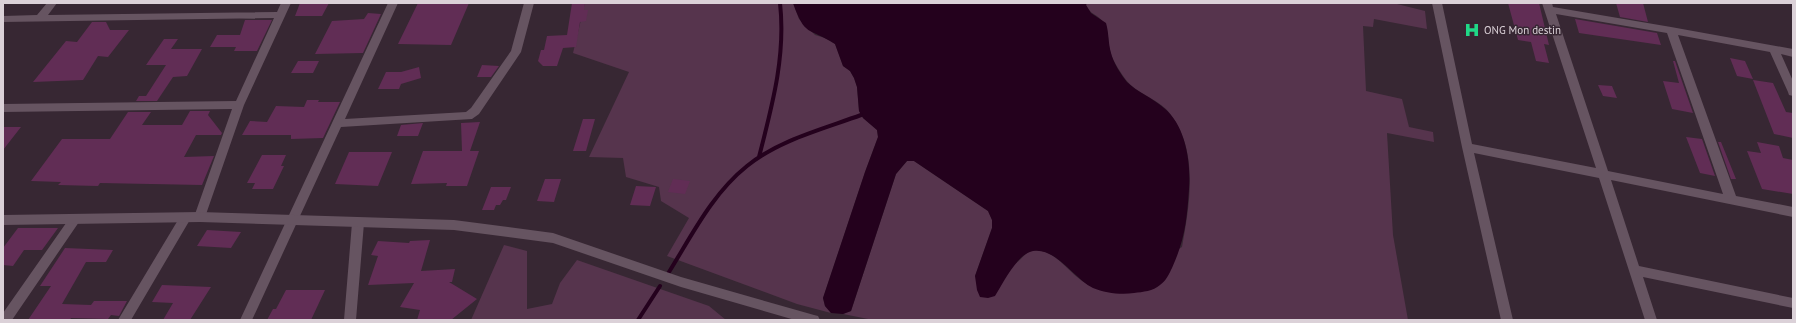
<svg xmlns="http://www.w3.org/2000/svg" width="1796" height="323" font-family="'PT Sans',sans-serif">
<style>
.green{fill:#56344d}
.water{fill:#24011d}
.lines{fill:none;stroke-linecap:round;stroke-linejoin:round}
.stream{stroke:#24011d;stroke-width:4}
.building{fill:#612d55}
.minor{fill:#665461;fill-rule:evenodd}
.tertiary{fill:#665461;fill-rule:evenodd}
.labels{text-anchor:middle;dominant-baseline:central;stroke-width:3;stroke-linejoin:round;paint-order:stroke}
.poi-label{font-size:11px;fill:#dbd1d8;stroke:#372733;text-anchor:start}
</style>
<rect width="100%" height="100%" fill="#372733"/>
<path class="green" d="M 585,3 L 793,3 L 799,19 L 815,35 L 825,38 L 835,44 L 843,66 L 850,71 L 854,78 L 857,87 L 859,111 L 863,118 L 877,130 L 878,137 L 865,172 L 823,298 L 825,306 L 831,313 L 797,304 L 667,256 L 689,218 L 661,201 L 659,187 L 626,177 L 623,158 L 589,157 L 629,72 L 573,53 Z
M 1087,3 L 1393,3 L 1425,11 L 1427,29 L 1374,19 L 1373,27 L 1363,26 L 1366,91 L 1402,99 L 1409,127 L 1433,132 L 1434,142 L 1387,133 L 1393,235 L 1408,320 L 873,320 L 843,314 L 851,311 L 896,174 L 907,161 L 914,161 L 988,211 L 992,220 L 992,228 L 975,276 C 988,272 1002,270 1014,264 C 1020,262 1023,254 1031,251 C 1049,246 1065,267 1077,277 C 1086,285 1097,289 1108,292 L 1182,247 C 1190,203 1200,146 1166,109 C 1155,98 1136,93 1126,80 C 1121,73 1114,63 1111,54 C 1107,43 1110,31 1103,22 C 1098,14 1090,15 1086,5 Z
M 504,245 L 527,251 L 527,309 L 552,304 L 560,283 L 577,260 L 709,306 L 726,320 L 471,320 Z"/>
<path class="water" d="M 793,3 L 1087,3 L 1086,5 L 1091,13 L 1106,23 C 1109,33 1108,43 1111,53 C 1113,62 1121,75 1127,82 C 1137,92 1153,98 1164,108 C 1186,126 1191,163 1189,189 C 1187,220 1185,239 1172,268 C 1169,274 1166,281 1160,285 C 1153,291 1143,292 1134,293 C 1121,295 1105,293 1093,288 C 1074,279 1056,247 1033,251 C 1017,254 1003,283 995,296 L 988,298 L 980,297 L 977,290 L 975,276 L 992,228 L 992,220 L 988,211 L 914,161 L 907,161 L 896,174 L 851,311 L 843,314 L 831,313 L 825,306 L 823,298 L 865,172 L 878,137 L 877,130 L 863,118 L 859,111 L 857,87 L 854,78 L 850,71 L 843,66 L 835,44 C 808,27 805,37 793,3 Z"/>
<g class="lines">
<path class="stream" d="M 759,157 C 772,106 786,56 780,3
M 669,272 C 692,235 712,194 747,166 C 779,140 823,129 861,115
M 638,320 L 660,286"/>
</g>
<path class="building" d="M 300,3 L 329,3 L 322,16 L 295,16 Z
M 418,3 L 469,3 L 451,45 L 398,44 Z
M 572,3 L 585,3 L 584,10 L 588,10 L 586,21 L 580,22 L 576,47 L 563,48 L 557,66 L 543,66 L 538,61 L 541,50 L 544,50 L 547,36 L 567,35 Z
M 1508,3 L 1539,3 L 1549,45 L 1544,44 L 1549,63 L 1536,61 L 1531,42 L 1518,40 Z
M 1616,3 L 1643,3 L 1648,22 L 1620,17 Z
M 368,13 L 381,14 L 363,53 L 315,54 L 332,21 L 364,19 Z
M 1575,19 L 1657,33 L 1661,45 L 1579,33 Z
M 245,20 L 272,20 L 257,51 L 234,51 L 236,47 L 210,47 L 217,35 L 240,35 Z
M 92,22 L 106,22 L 110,30 L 129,30 L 108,57 L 98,56 L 83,80 L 33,82 L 66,41 L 77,42 Z
M 164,39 L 178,39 L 171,49 L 202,49 L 187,76 L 173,77 L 157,101 L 136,101 L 139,96 L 146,96 L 166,65 L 146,65 Z
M 1730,58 L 1745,61 L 1753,79 L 1737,76 Z
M 298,61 L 319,61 L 313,73 L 291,73 Z
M 1673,61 L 1675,61 L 1693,113 L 1672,109 L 1663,81 L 1679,83 Z
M 482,65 L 499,66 L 491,77 L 477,77 Z
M 419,67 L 421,78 L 401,84 L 399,89 L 378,89 L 386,72 L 401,72 Z
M 1753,80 L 1773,83 L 1786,112 L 1793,113 L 1793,138 L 1774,134 Z
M 1598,85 L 1612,86 L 1617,98 L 1603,96 Z
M 307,100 L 319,100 L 318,102 L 340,102 L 323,138 L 291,139 L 291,135 L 242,135 L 250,121 L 267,122 L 276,106 L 304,107 Z
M 190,111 L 210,111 L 208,115 L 222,133 L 221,135 L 196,135 L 184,157 L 214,156 L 202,185 L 100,183 L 98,186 L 58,185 L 61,182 L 31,181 L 62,139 L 110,139 L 128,112 L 151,112 L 142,125 L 182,125 Z
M 583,119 L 595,119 L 586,151 L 573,151 Z
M 480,122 L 470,151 L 479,151 L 467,186 L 446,186 L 447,183 L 411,184 L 423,151 L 462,151 L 461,123 Z
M 423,123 L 418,136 L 397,136 L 401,125 Z
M 3,127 L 21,127 L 3,150 Z
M 1686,137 L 1702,139 L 1715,176 L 1700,173 Z
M 1718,142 L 1721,142 L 1736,179 L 1731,179 Z
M 1757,142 L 1779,146 L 1783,158 L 1793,160 L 1793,194 L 1762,189 L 1747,151 L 1761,153 Z
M 349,152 L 392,152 L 378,186 L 335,184 Z
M 262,155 L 286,155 L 281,166 L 284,166 L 273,189 L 252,189 L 255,183 L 247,183 Z
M 545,179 L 561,179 L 554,202 L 537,201 Z
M 673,179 L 690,181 L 685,194 L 668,192 Z
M 636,186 L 656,187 L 650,206 L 630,205 Z
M 491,187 L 511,187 L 506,200 L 503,200 L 500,205 L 496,205 L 494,210 L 482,210 Z
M 18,228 L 58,228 L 42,250 L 24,250 L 13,266 L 3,265 L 3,248 Z
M 207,230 L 241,232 L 231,248 L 197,246 Z
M 430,240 L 421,271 L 455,269 L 452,282 L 449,282 L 477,299 L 451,320 L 417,320 L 420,310 L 400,307 L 414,283 L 368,285 L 378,256 L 371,255 L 378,241 L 409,243 L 410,241 Z
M 65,248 L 113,250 L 106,262 L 86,262 L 62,304 L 91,305 L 94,301 L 127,301 L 119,316 L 111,315 L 108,319 L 71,318 L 70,320 L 28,320 L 51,286 L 40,286 Z
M 162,285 L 211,287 L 190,320 L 163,320 L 173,303 L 152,302 Z
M 286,290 L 325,290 L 311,320 L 267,320 L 273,309 L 276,309 Z"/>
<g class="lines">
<path class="minor" d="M 47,3 L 57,3 L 48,15 L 277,12 L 281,3 L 291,3 L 244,105 L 204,220 L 200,222 L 196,220 L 194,217 L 232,109 L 3,112 L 3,104 L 236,101 L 274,18 L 3,22 L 3,16 L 37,15 Z
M 388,3 L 398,3 L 345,119 L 466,112 L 471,108 L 511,51 L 524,3 L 534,3 L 521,52 L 479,114 L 472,119 L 341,127 L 252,320 L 240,320 Z
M 1432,3 L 1442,3 L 1472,144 L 1596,168 L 1542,3 L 1552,3 L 1553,7 L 1671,27 L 1793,49 L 1793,57 L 1781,54 L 1793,81 L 1793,96 L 1789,95 L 1788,92 L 1770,52 L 1678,35 L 1736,196 L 1793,207 L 1793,217 L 1611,180 L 1639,266 L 1793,298 L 1793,308 L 1643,277 L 1657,320 L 1645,320 L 1599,178 L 1474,153 L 1513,320 L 1501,320 L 1462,147 ZM 1556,14 L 1667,33 L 1723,194 L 1608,171 Z
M 185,213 L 189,215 L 191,218 L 131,320 L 118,320 L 181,215 Z
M 75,214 L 79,216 L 81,219 L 79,222 L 12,320 L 3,320 L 3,313 L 71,216 Z
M 358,218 L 362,220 L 364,223 L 356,320 L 344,320 L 352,223 L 354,220 Z"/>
<path class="tertiary" d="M 200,212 L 454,220 L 553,233 L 681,277 L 814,315 L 818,316 L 820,320 L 795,320 L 681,287 L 553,243 L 454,230 L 200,222 L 3,225 L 3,215 Z"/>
</g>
<defs>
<g id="hospital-bare" transform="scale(1.2)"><path d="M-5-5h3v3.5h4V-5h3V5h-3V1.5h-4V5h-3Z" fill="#20d887" stroke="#372733" stroke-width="2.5" paint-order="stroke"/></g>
</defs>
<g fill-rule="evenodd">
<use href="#hospital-bare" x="1472" y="30"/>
</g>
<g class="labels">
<g class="poi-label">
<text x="1484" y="30">ONG Mon destin</text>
</g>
</g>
<rect width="1796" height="323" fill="none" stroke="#dbd1d8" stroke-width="8"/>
</svg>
